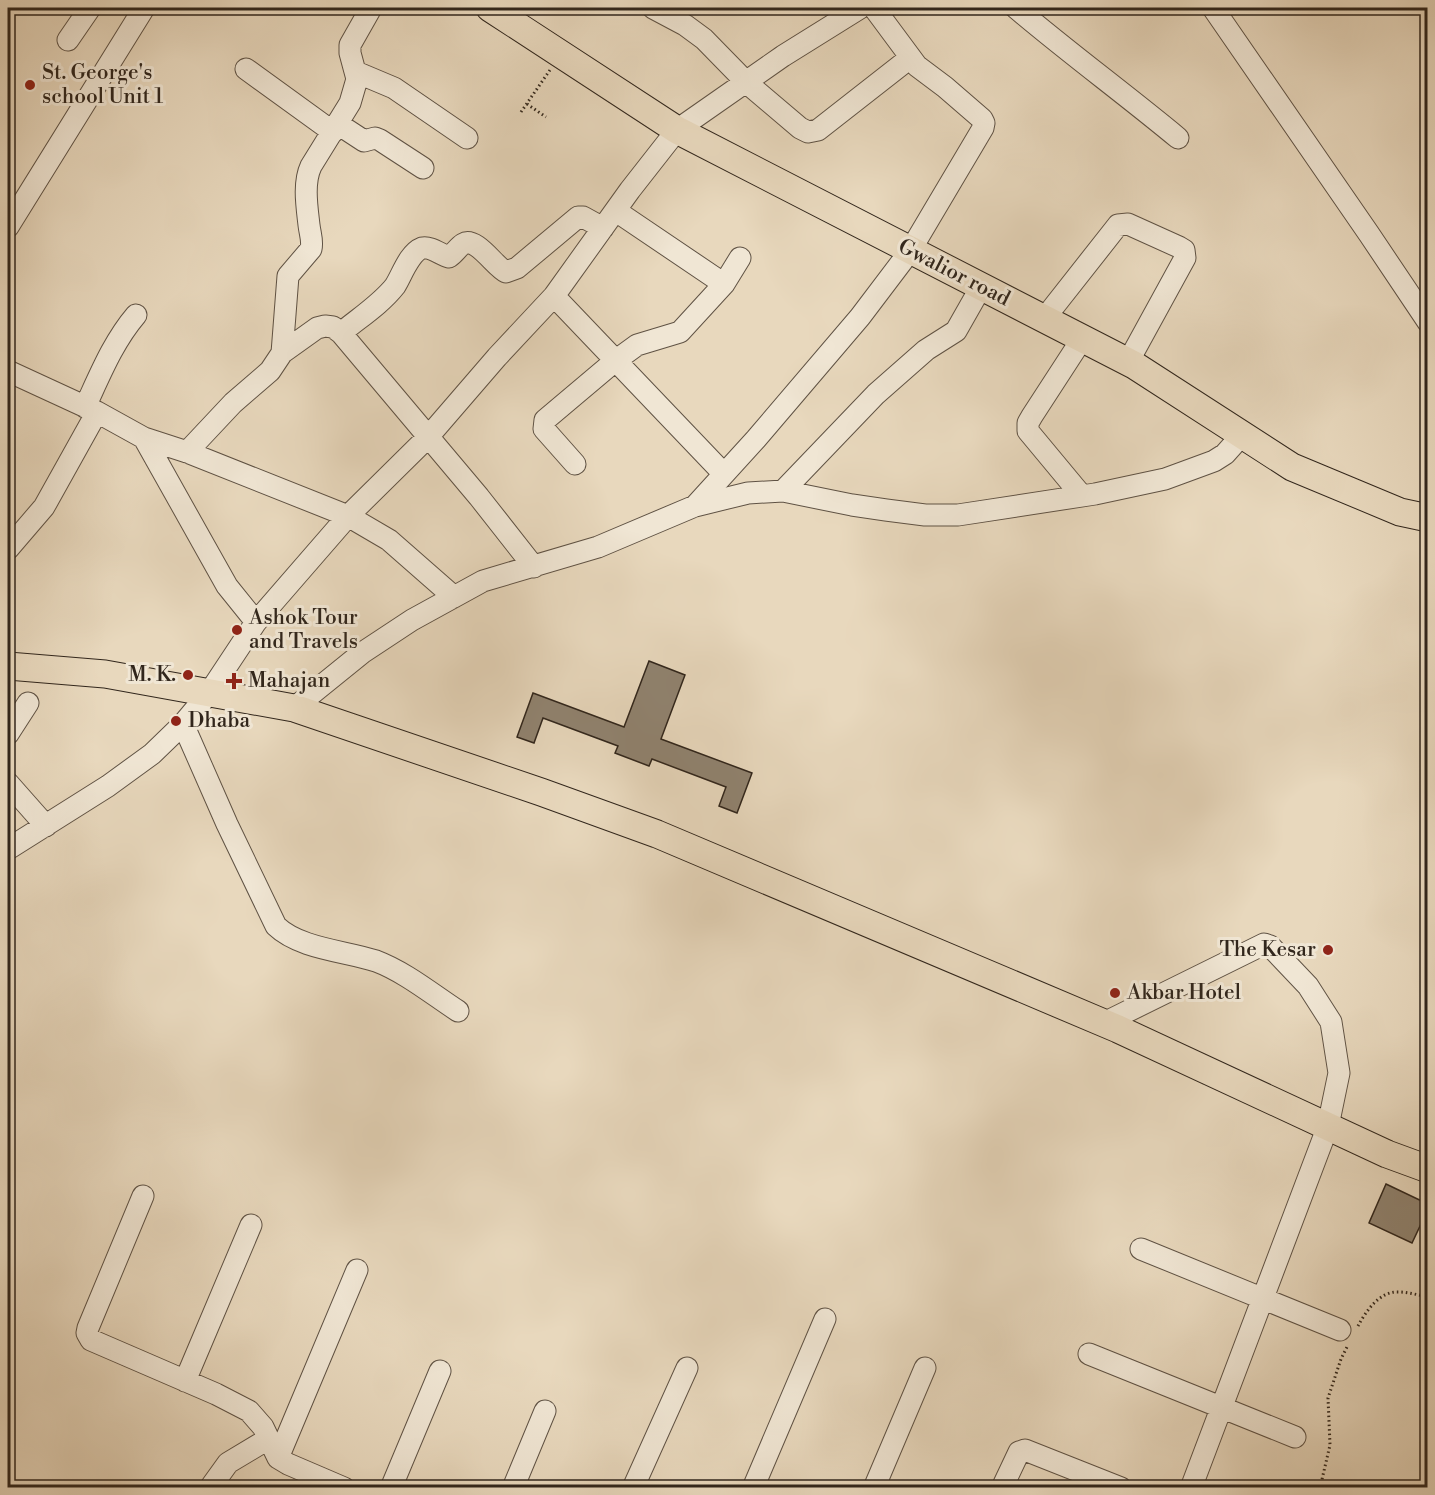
<svg xmlns="http://www.w3.org/2000/svg" width="1435" height="1495" font-family="'Libre Bodoni',serif">
<style>
.building{fill:#908370;stroke:#31261c;stroke-width:1.5}
.lines{fill:none;stroke-linecap:round;stroke-linejoin:round}
.minor-casing{stroke:#5f5244;stroke-width:23}
.major-casing{stroke:#31261c;stroke-width:29}
.path{stroke:#31261c;stroke-width:3;stroke-dasharray:1.5 3;stroke-linecap:butt}
.minor{stroke:#f0e6d4;stroke-width:21}
.major{stroke:#e8d8bd;stroke-width:27}
.poi-dot{fill:#8f2418;stroke:#f0e6d4;stroke-width:2}
.labels{text-anchor:middle;dominant-baseline:central;stroke-width:6;stroke-linejoin:round;paint-order:stroke}
.poi-label{font-size:21px;fill:#31261c;stroke:#f0e6d4;text-anchor:start}
.street-label{font-size:21px;fill:#31261c;stroke:#f0e6d4}
</style>
<rect width="100%" height="100%" fill="#e8d8bd"/>
<filter id="stains"><feTurbulence type="fractalNoise" baseFrequency=".00333" numOctaves="4"/><feColorMatrix values="0 0 0 0 .2 0 0 0 0 .09 0 0 0 0 .02 0 0 0 .5 -.17"/></filter>
<radialGradient id="worn" r=".72"><stop offset=".6" stop-color="#630" stop-opacity="0"/><stop offset="1" stop-color="#630" stop-opacity=".3"/></radialGradient>
<path class="building" d="M 649,661 L 685,675 L 661,739 L 752,773 L 737,813 L 719,806 L 726,787 L 652,759 L 649,766 L 615,753 L 618,746 L 543,718 L 534,743 L 517,737 L 533,693 L 624,727 Z
M 1386,1184 L 1428,1204 L 1428,1209 L 1412,1243 L 1369,1223 Z"/>
<g class="lines">
<g class="minor-casing">
<path id="minor" d="M 653,8 L 685,25 L 704,39 L 747,83 L 800,128 L 808,132 L 818,130 L 910,58
M 1016,8 C 1069,53 1125,94 1178,138
M 1213,8 L 1369,234 L 1428,322
M 68,40 L 90,8
M 246,69 L 333,132
M 356,72 L 394,88 L 467,138
M 338,124 L 364,141 L 375,138 L 380,140 L 423,168
M 616,211 L 724,284
M 8,227 L 144,8
M 554,296 L 723,473
M 1044,319 L 1118,225 L 1128,224 L 1179,247 L 1184,250 L 1185,258 L 1128,362
M 341,333 C 359,318 381,304 395,286 C 402,275 409,253 422,248 C 431,246 441,255 449,257 C 455,253 458,247 463,244 C 476,236 495,267 506,272 L 517,268 L 578,217 L 583,217 L 603,228
M 282,353 L 288,276 L 311,249 C 313,241 310,234 309,225 C 307,207 303,183 311,166 L 350,103 L 357,79 L 350,53 L 350,45 L 371,8
M 8,371 L 97,412 L 144,438 L 227,586 L 256,622
M 85,407 C 100,375 113,342 136,315
M 144,438 L 187,452 L 348,516 L 389,540 L 454,597
M 187,452 L 233,403 L 270,371 L 282,353 L 317,328 L 325,326 L 333,327 L 341,333 L 479,497 L 534,567
M 575,464 L 544,429 L 545,420 L 615,361 L 637,345 L 680,332 L 724,284 L 740,258
M 783,491 L 876,394 L 926,350 L 956,331 L 981,287
M 1082,496 L 1028,431 L 1028,423 L 1032,416 L 1082,339
M 695,506 L 756,439 L 860,317 L 910,251 L 983,128 L 984,123 L 982,119 L 945,87 L 917,66 L 874,8
M 8,549 L 44,507 L 97,412
M 294,708 L 362,653 L 412,620 L 483,581 L 598,547 L 695,506 L 748,493 L 783,491 L 852,505 L 886,510 L 925,515 L 958,515 L 1095,494 L 1165,479 L 1214,461 L 1225,454 L 1242,435
M 183,724 L 227,824 L 276,926 C 300,949 346,951 376,961 C 405,972 432,994 458,1011
M 8,734 L 28,703
M 8,783 L 46,826
M 8,849 L 108,786 L 152,754 L 183,724 L 209,693 L 256,622 L 348,516 L 428,437 L 497,357 L 554,296 L 630,190 L 677,130 L 783,56 L 860,8
M 1104,1023 L 1264,944 L 1270,946 L 1308,986 L 1331,1022 L 1339,1073 L 1328,1126 L 1191,1488
M 143,1196 L 88,1328 L 87,1333 L 91,1340 L 216,1394 L 249,1411 L 263,1427 L 278,1458 L 288,1464 L 344,1488
M 1141,1249 L 1340,1330
M 1089,1354 L 1295,1437
M 185,1381 L 251,1225
M 278,1458 L 357,1270
M 210,1488 L 228,1463 L 268,1439
M 391,1488 L 440,1371
M 513,1488 L 545,1411
M 633,1488 L 687,1368
M 753,1488 L 825,1319
M 874,1488 L 925,1368
M 1002,1488 L 1019,1452 L 1025,1450 L 1121,1488"/>
</g>
<g class="major-casing">
<path id="major" d="M 490,8 L 677,130 L 1134,365 L 1292,467 L 1400,512 L 1428,518
M 8,666 L 105,674 L 294,708 L 541,792 L 657,834 L 1118,1029 L 1387,1154 L 1428,1169"/>
</g>
<path class="path" d="M 527,104 L 546,117
M 521,112 L 550,70
M 1358,1326 C 1366,1311 1380,1291 1398,1292 C 1408,1292 1418,1295 1428,1297
M 1320,1488 L 1330,1445 L 1328,1398 L 1341,1359 L 1348,1345"/>
<use href="#minor" class="minor"/>
<use href="#major" class="major"/>
</g>
<g class="poi-dot">
<circle cx="30" cy="85" r="6"/>
<circle cx="237" cy="630" r="6"/>
<circle cx="188" cy="675" r="6"/>
<path d="M231 672h6v6h6v6h-6v6h-6v-6h-6v-6h6z"/>
<circle cx="176" cy="721" r="6"/>
<circle cx="1328" cy="950" r="6"/>
<circle cx="1115" cy="993" r="6"/>
</g>
<g class="labels">
<g class="poi-label">
<text x="42" y="73">St. George's<tspan x="42" dy="24">school Unit 1</tspan></text>
<text x="249" y="618">Ashok Tour<tspan x="249" dy="24">and Travels</tspan></text>
<text x="176" y="675" text-anchor="end">M. K.</text>
<text x="248" y="681">Mahajan</text>
<text x="188" y="721">Dhaba</text>
<text x="1316" y="950" text-anchor="end">The Kesar</text>
<text x="1127" y="993">Akbar Hotel</text>
</g>
<g class="street-label">
<text transform="translate(954 273) rotate(27)">Gwalior road</text>
</g>
</g>
<rect width="1435" height="1495" fill="none" stroke="#e8d8bd" stroke-width="30"/>
<rect x="9" y="9" width="1417" height="1477" fill="none" stroke="#31261c" stroke-width="3"/>
<rect x="15" y="15" width="1405" height="1465" fill="none" stroke="#31261c" stroke-width="1.5"/>
<rect width="100%" height="100%" filter="url(#stains)"/>
<rect width="100%" height="100%" fill="url(#worn)"/>
</svg>
